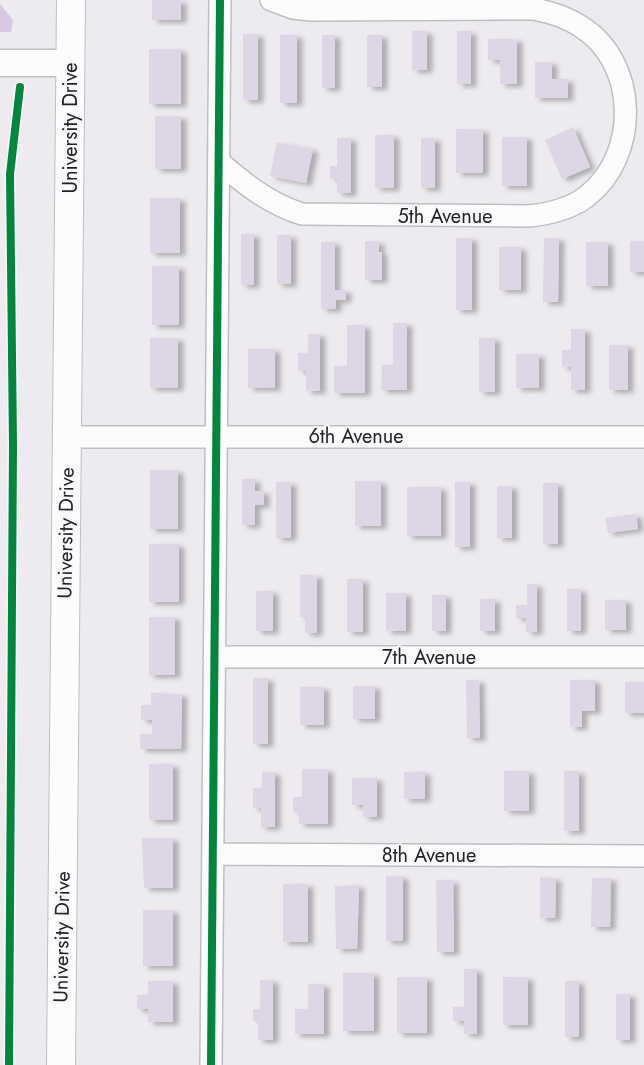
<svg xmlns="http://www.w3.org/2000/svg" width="644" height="1065" font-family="Jost,sans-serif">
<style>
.green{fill:#d6c9e1}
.building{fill:#ddd6e4;filter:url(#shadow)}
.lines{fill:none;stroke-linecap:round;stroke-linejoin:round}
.minor-casing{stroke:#c0bec2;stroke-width:24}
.tertiary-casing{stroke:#c0bec2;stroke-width:29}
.secondary-casing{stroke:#c0bec2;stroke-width:30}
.minor{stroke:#fcfcfd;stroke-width:21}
.tertiary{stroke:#fcfcfd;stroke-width:26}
.secondary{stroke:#fcfcfd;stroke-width:28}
.cycleway-casing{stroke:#fbf7fe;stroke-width:11}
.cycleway{stroke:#00873e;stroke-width:8}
.labels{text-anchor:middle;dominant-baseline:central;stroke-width:4;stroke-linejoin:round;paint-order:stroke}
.street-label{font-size:20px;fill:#232224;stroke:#fbf7fe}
</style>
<defs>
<filter id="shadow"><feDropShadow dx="5.5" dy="3" stdDeviation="2.5" flood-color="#0004"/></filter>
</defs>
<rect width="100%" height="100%" fill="#edebef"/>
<path class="green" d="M 0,4 L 13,20 L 11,32 L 0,32 Z"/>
<path class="building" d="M 152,0 L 181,0 L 181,20 L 152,20 Z
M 412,31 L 427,31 L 427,70 L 412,70 Z
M 457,31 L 471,31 L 471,84 L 457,84 Z
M 243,34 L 258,34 L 258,100 L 243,100 Z
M 280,35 L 297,35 L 297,103 L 280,103 Z
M 322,35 L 335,35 L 335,88 L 322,88 Z
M 367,35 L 382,35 L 382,87 L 367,87 Z
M 488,39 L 517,39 L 517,84 L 500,84 L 500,60 L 488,60 Z
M 149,49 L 181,49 L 181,104 L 149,104 Z
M 535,62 L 552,62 L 552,79 L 568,79 L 568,98 L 535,98 Z
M 155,116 L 181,116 L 181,169 L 155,169 Z
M 573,127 L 590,167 L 562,179 L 545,140 Z
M 456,129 L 483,129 L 483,173 L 456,173 Z
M 375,135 L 394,135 L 394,188 L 375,188 Z
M 502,137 L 527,137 L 527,186 L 502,186 Z
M 337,138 L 351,138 L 351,193 L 337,193 L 337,179 L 330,179 L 330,166 L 337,166 Z
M 421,138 L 435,138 L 435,188 L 421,188 Z
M 277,142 L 313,149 L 306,183 L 270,176 Z
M 150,198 L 180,198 L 180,253 L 150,253 Z
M 241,234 L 254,234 L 254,285 L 241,285 Z
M 277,235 L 291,235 L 291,284 L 277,284 Z
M 456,238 L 472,238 L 472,310 L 456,310 Z
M 544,238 L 559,238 L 558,302 L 543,302 Z
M 365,241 L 379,241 L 379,252 L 382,252 L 382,280 L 365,280 Z
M 630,241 L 644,241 L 644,272 L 630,272 Z
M 321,242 L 335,242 L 335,290 L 346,290 L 346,300 L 336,300 L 336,309 L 321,309 Z
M 586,242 L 608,242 L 608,286 L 586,286 Z
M 499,247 L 521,247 L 521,290 L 499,290 Z
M 152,266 L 179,266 L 179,325 L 152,325 Z
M 393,323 L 407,323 L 407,390 L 381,390 L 382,365 L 393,365 Z
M 347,325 L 365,325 L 365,393 L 334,393 L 334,366 L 347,366 Z
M 571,329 L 585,329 L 585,390 L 571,390 L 571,367 L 562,367 L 562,350 L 571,350 Z
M 308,334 L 320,334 L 320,391 L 306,391 L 306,371 L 298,371 L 298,353 L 308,353 Z
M 150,338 L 178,338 L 178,388 L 150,388 Z
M 479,338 L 495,338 L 495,392 L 479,392 Z
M 609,345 L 628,345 L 628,390 L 609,390 Z
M 248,349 L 275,349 L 275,388 L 248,388 Z
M 516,354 L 539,354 L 539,388 L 516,388 Z
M 150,470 L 178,470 L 178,529 L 150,529 Z
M 242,479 L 255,479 L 255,491 L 264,491 L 264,505 L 255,505 L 255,525 L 242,525 Z
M 355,481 L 381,481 L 381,526 L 355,526 Z
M 276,482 L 291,482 L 291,538 L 276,538 Z
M 455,482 L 470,482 L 470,547 L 455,547 Z
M 543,483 L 558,483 L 558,544 L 543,544 Z
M 497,486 L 512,486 L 512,538 L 497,538 Z
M 407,487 L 441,487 L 441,536 L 407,536 Z
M 636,514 L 638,529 L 608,533 L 605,518 Z
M 149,544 L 179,544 L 179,602 L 149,602 Z
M 300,575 L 317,575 L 317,633 L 305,633 L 305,617 L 300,617 Z
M 347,579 L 363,579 L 363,632 L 347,632 Z
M 527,584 L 537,584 L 537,632 L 526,632 L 526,618 L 516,618 L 516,605 L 527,605 Z
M 567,589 L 581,589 L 581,631 L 567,631 Z
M 256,591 L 273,591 L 273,631 L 256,631 Z
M 386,593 L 406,593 L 406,631 L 386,631 Z
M 432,595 L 446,595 L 446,631 L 432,631 Z
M 480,599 L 495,599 L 495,631 L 480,631 Z
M 605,600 L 626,600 L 626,630 L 605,630 Z
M 149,617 L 175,617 L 175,675 L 149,675 Z
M 253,678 L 268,678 L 268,744 L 253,744 Z
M 466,680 L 479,680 L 480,738 L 467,738 Z
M 570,680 L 595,680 L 595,711 L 582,711 L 582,727 L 570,727 Z
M 625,682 L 644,682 L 644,713 L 625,713 Z
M 353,686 L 375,686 L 375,719 L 353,719 Z
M 300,687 L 324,687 L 324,725 L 300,725 Z
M 151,693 L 182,694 L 181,749 L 140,749 L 140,734 L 152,734 L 152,720 L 141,720 L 141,705 L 151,705 Z
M 149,764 L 173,764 L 173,820 L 149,820 Z
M 302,769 L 328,769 L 328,824 L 299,824 L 299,812 L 293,812 L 293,797 L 302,797 Z
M 504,771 L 529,771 L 529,811 L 504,811 Z
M 564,771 L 579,771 L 579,831 L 564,831 Z
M 262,772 L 275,772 L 275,827 L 261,827 L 261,808 L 253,808 L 253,788 L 262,788 Z
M 404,772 L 425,772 L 425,799 L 404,799 Z
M 352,778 L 377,778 L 377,817 L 363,817 L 363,805 L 352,805 Z
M 142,838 L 173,838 L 173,888 L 144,888 Z
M 386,876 L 403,876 L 403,941 L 386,941 Z
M 540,877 L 556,878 L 555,918 L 540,918 Z
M 592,878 L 611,878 L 610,927 L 591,927 Z
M 436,880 L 453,880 L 454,952 L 437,952 Z
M 283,884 L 308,884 L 308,942 L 283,942 Z
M 359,885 L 357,949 L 336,949 L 335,886 Z
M 143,910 L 173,910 L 173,966 L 143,966 Z
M 464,969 L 477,969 L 477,1034 L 464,1034 L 464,1021 L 453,1021 L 453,1007 L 464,1007 Z
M 343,973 L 374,973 L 374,1031 L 343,1031 Z
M 397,977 L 427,977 L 427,1033 L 397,1033 Z
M 503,977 L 528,977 L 528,1025 L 503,1025 Z
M 260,980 L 273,980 L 273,1040 L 258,1040 L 258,1021 L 253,1021 L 253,1009 L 260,1009 Z
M 148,981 L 173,981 L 173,1022 L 148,1022 L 148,1009 L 137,1009 L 137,995 L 148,995 Z
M 565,981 L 579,981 L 579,1037 L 565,1037 Z
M 308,984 L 324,984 L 324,1034 L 295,1034 L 295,1009 L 308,1009 Z
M 616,994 L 630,994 L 630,1040 L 616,1040 Z"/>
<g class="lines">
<g class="minor-casing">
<path id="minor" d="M 219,162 C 245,184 269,204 302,214 L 529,216 C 548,214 570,209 586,197 C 640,156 639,62 580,26 C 566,17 550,12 534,9 L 311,10 L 293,8 L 271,0
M 67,437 L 644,437
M 214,657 L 644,657
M 213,854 L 644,856
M 211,1065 L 220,0"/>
</g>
<g class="tertiary-casing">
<path id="tertiary" d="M 0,63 L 70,63"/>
</g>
<g class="secondary-casing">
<path id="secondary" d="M 61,1065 L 71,0"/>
</g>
<use href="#minor" class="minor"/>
<use href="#tertiary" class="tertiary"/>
<use href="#secondary" class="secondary"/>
<g class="cycleway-casing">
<path id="cycleway" d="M 9,1065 L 13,445 L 10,174 L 20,87
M 211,1065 L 220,0"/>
</g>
<use href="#cycleway" class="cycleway"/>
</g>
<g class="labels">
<g class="street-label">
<text transform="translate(70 128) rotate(-90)">University Drive</text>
<text x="445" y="216">5th Avenue</text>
<text x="356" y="436">6th Avenue</text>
<text transform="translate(66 533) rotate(-89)">University Drive</text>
<text x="429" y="657">7th Avenue</text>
<text x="429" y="855">8th Avenue</text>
<text transform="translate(62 937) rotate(-89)">University Drive</text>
</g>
</g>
</svg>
